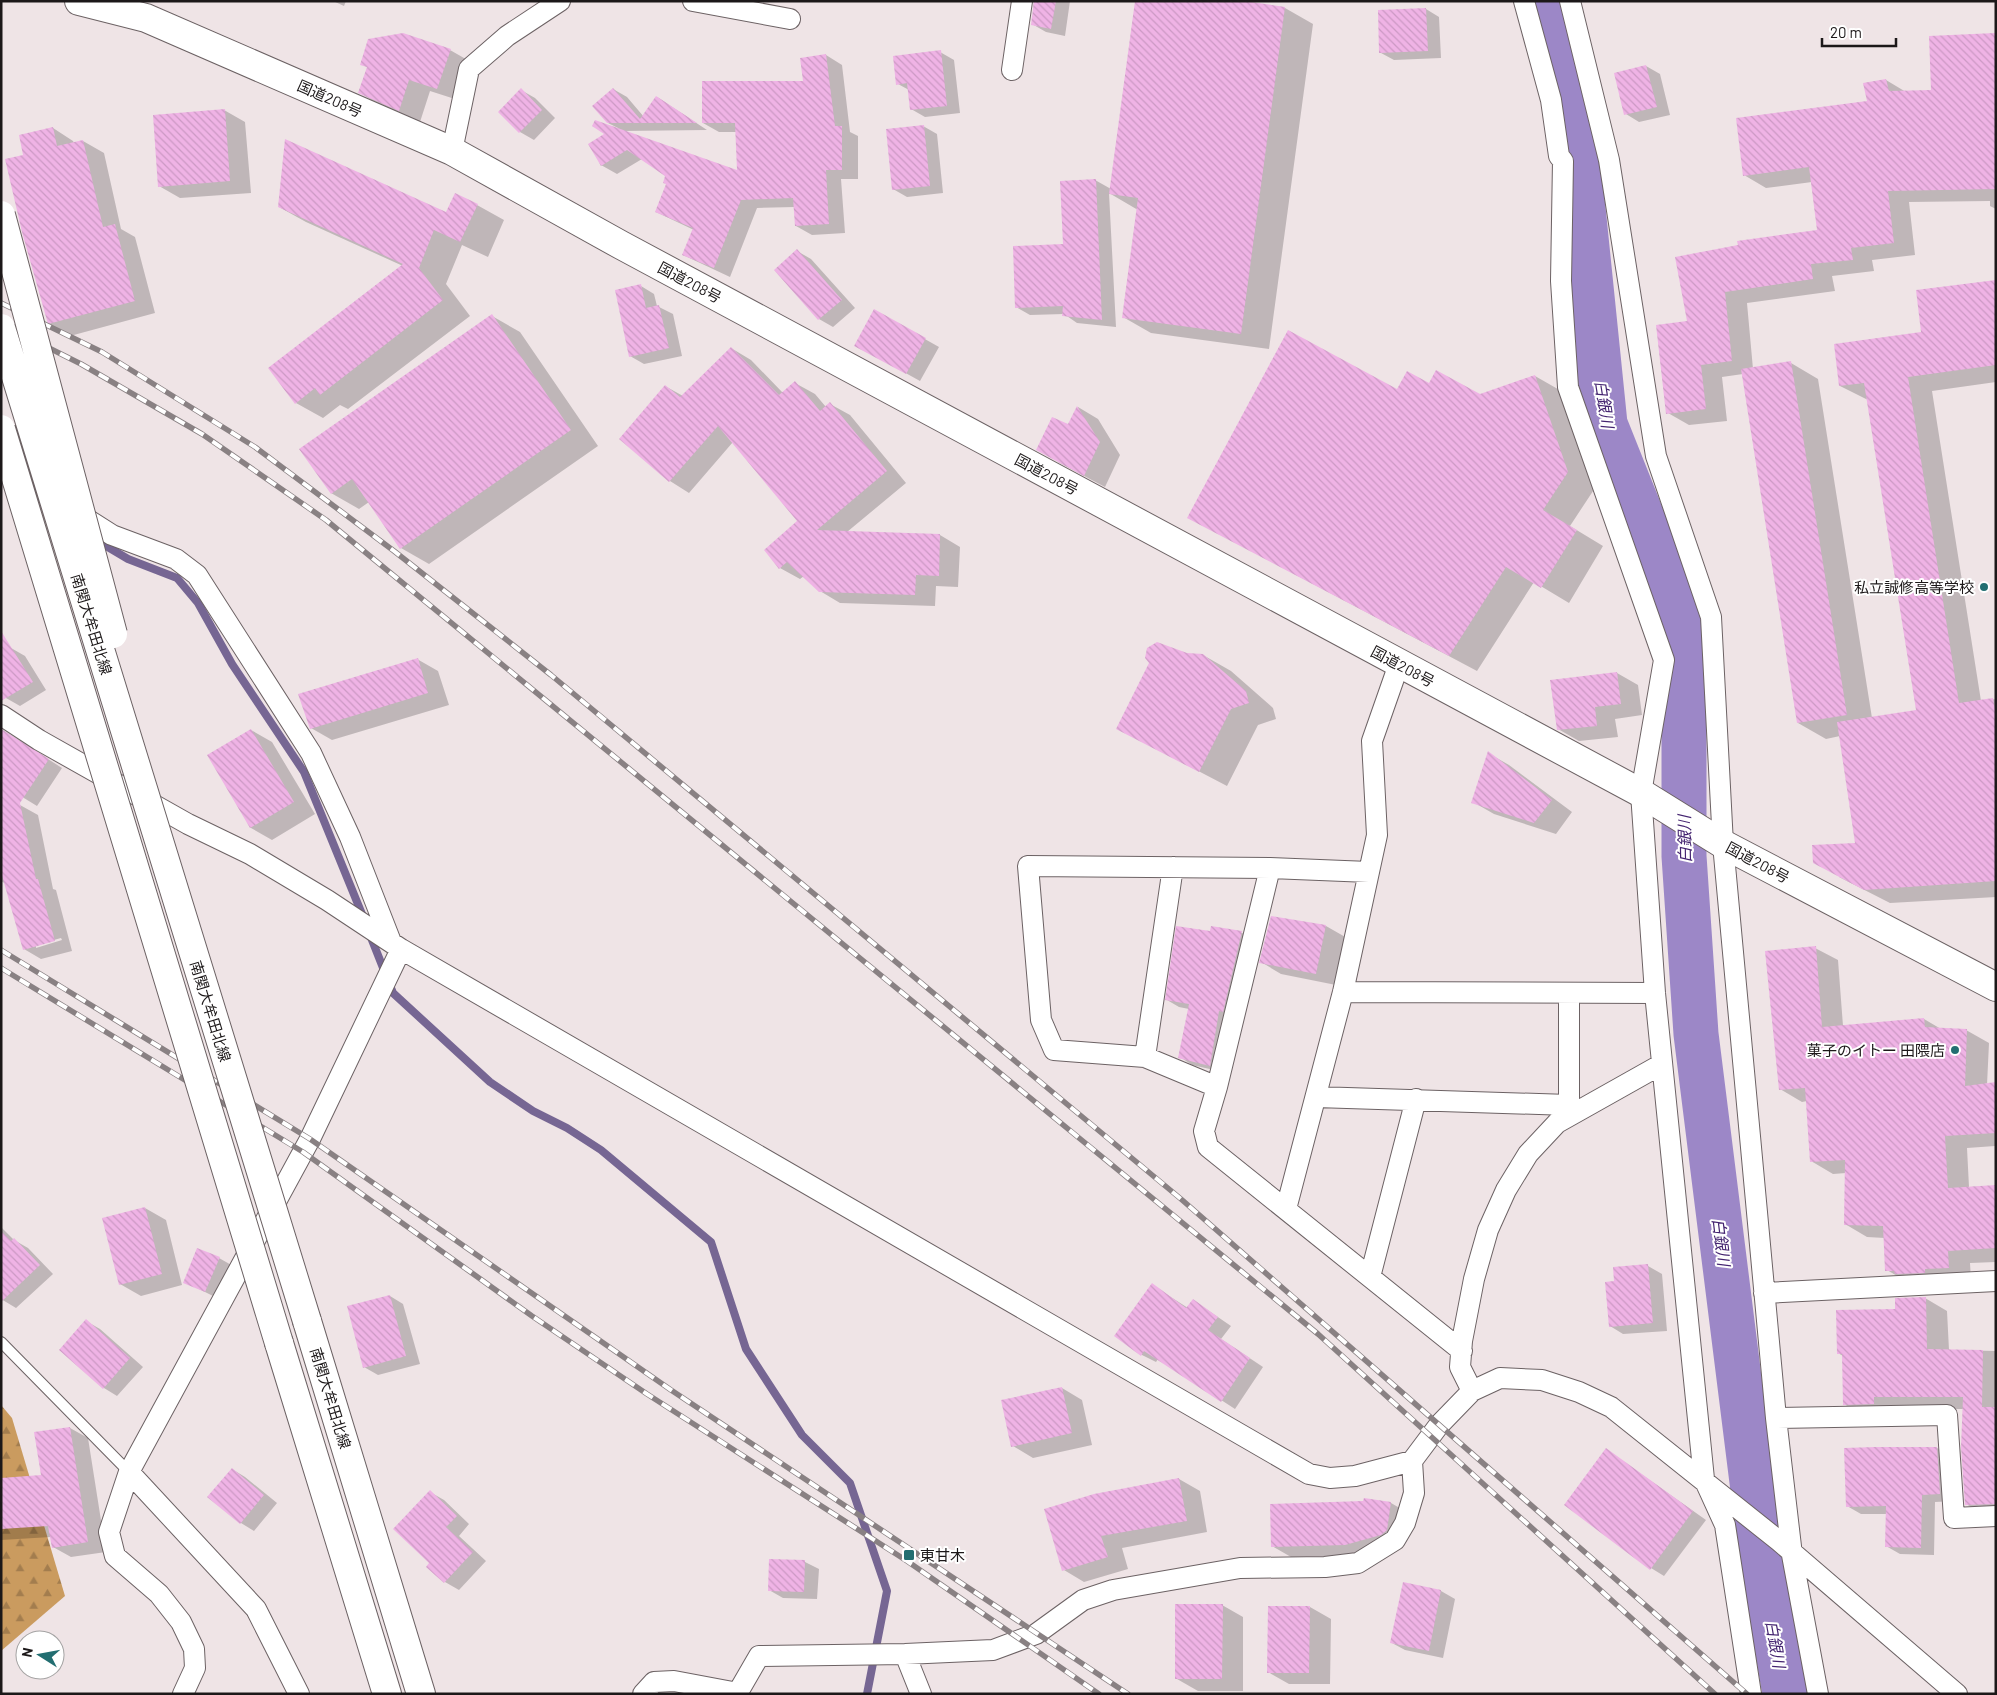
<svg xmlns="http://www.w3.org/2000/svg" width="1997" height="1695" font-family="Barlow,'Noto Sans JP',sans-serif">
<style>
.forest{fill:url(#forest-firs)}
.shadow{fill:#0003;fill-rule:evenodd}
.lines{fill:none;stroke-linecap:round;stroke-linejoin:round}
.stream{stroke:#766693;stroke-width:8}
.river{stroke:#9c87c7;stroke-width:45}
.building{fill:url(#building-back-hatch)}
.lane-casing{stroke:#6c6264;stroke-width:12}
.street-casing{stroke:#6c6264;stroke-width:22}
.primary-casing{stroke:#6c6264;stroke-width:30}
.highway-casing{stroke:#6c6264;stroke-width:30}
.lane{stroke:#fff;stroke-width:10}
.street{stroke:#fff;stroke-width:20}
.primary{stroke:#fff;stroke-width:28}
.highway{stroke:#fff;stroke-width:28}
.rail-casing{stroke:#898183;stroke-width:5.5}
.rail{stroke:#fff;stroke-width:4;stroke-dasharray:11;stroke-linecap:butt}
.primary-bridge-casing{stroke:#6c6264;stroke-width:30;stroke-linecap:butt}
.primary-bridge{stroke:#fff;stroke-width:28}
.poi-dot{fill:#226e71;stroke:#fff;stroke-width:2}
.labels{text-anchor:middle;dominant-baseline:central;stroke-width:4;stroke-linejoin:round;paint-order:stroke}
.street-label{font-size:15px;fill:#1c1819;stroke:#fff}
.poi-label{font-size:15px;fill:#1c1819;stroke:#fff;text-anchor:end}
.water-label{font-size:16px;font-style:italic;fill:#442470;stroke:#fff}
</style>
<defs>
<pattern id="forest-firs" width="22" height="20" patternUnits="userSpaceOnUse" patternTransform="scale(1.25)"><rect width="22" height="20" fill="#ca9b5f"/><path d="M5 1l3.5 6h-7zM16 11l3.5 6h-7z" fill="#a37d4e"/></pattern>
<pattern id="building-back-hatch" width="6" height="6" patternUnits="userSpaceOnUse" patternTransform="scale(1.25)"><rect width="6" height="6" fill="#efb3e5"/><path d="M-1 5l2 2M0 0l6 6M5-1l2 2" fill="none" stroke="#cc99c4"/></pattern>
</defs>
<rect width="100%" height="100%" fill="#efe4e6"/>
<path class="forest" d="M 1,1405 L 12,1418 L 65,1596 L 1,1651 Z"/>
<path class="shadow" d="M 333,1 L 346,1 L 344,6 Z
M 1034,1 L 1070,1 L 1065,36 L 1046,32 L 1032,24 Z
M 1236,1 L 1285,8 L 1313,24 L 1269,349 L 1151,333 L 1123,317 L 1138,210 L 1109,193 L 1116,327 L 1077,323 L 1064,314 L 1030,315 L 1016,307 L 1064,245 L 1095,180 L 1111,189 Z
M 1426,9 L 1439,17 L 1441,58 L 1394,60 L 1381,53 Z
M 1995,35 L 1996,209 L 1990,206 L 1990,201 L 1909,202 L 1915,255 L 1872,260 L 1874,271 L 1832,276 L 1835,291 L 1747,303 L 1753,369 L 1791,363 L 1818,379 L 1872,718 L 1917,711 L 1868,400 L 1840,386 L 1922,333 L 1996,281 L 1996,382 L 1932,391 L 1981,701 L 1996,699 L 1996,897 L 1890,903 L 1839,877 L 1856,844 L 1840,736 L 1826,739 L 1798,723 L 1743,374 L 1722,377 L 1727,421 L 1689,425 L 1668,413 L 1688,322 L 1676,258 L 1818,231 L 1812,182 L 1766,188 L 1744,175 L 1868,102 L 1865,84 L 1886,80 L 1906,92 L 1932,91 Z
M 450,50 L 471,62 L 458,100 L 430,91 L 420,122 L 380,105 L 360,93 L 368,68 L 362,64 Z
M 940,52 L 954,60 L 960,113 L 925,117 L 911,109 L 909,90 L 898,84 Z
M 826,55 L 842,65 L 850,132 L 858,136 L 858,179 L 841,179 L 845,233 L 812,235 L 796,226 L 795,207 L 757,208 L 730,277 L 683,255 L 694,230 L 656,212 L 668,184 L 667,176 L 642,159 L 617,174 L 601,165 L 618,128 L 608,123 L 613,89 L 627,97 L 644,117 L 657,97 L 707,130 L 622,131 L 738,172 L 737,132 L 719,132 L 703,123 L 804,82 Z
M 1646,66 L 1660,74 L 1670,115 L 1639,122 L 1626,114 Z
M 521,90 L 535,98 L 555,118 L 534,140 L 520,132 L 500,112 Z
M 224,110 L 245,122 L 251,193 L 180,198 L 159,186 Z
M 923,126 L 937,134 L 943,193 L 907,197 L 893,189 Z
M 53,128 L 73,141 L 74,143 L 83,141 L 104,153 L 121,229 L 135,237 L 155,313 L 70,336 L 49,324 L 25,156 Z
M 477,205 L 504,220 L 488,257 L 462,245 L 446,284 L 470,316 L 348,409 L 340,405 L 323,418 L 296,403 L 403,266 L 306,222 L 279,207 L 447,214 Z
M 797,251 L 811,259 L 855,308 L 833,327 L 819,319 Z
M 641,286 L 654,294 L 657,306 L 673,314 L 682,356 L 644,364 L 630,356 Z
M 875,311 L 939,347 L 920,381 L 855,345 Z
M 492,316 L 520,332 L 598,446 L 429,564 L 401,548 L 369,502 L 359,509 L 331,493 Z
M 731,348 L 751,360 L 783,393 L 795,383 L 815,394 L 826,407 L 830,404 L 850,415 L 906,483 L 847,532 L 940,535 L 960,547 L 958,587 L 936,586 L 935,606 L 840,603 L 820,591 L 804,576 L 800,579 L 780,568 L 798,521 L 733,442 L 689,493 L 670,481 L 665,386 L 683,396 Z
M 1535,376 L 1563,392 L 1595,488 L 1570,526 L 1603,546 L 1569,603 L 1534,582 L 1477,671 L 1189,518 L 1397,390 L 1430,384 L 1479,395 Z
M 1078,407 L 1098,419 L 1120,455 L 1105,487 L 1058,462 L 1069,426 Z
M 11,648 L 25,656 L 46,690 L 20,706 L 6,698 L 1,690 Z
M 1187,654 L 1203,655 L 1231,671 L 1273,708 L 1276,719 L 1258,725 L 1227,786 L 1118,729 L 1151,663 Z
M 417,659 L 438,671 L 449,705 L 332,740 L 311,728 Z
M 1617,673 L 1638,685 L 1642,715 L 1615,719 L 1618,737 L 1579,741 L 1558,729 Z
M 1,729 L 62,768 L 37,806 L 1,784 Z
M 251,730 L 272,742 L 315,814 L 272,840 L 251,828 L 209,755 Z
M 1488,753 L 1509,765 L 1572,812 L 1556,834 L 1494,814 L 1473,802 Z
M 20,805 L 38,815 L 53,889 L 56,890 L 72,951 L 41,959 L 24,949 L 6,884 L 1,881 L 1,809 ZM 61,938 L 62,940 L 36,948 L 36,945 Z
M 1272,917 L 1326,926 L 1347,938 L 1336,985 L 1281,974 L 1261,962 Z
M 1212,927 L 1242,933 L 1255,940 L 1223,1072 L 1192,1065 L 1180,1057 L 1189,1009 L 1179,1007 L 1167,1000 L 1211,932 Z
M 1815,948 L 1838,960 L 1843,1026 L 1924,1019 L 1941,1029 L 1966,1030 L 1989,1043 L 1987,1085 L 1996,1084 L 1996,1178 L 1995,1146 L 1967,1148 L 1969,1187 L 1996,1186 L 1996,1262 L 1970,1263 L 1971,1280 L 1909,1283 L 1887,1270 L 1885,1238 L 1867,1237 L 1845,1224 L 1846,1173 L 1833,1174 L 1811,1161 L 1807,1101 L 1802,1102 L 1780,1089 Z
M 145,1208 L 166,1220 L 182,1285 L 141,1296 L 120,1284 Z
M 1,1227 L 14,1240 L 28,1248 L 53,1274 L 16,1308 L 1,1299 Z
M 219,1258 L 233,1266 L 219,1299 L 185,1282 Z
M 1648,1266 L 1662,1274 L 1667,1331 L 1623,1334 L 1610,1326 L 1616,1283 L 1614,1268 Z
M 1152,1285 L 1188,1308 L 1193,1300 L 1231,1326 L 1221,1339 L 1263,1367 L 1235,1409 L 1158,1359 L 1156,1362 L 1142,1355 L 1116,1336 Z
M 390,1296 L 403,1304 L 420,1364 L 378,1375 L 364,1367 Z
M 1925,1298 L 1947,1311 L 1949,1350 L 1996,1351 L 1996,1517 L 1988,1517 L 1966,1504 L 1964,1409 L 1895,1409 L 1866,1417 L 1844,1404 L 1843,1356 L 1838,1353 L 1897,1310 Z
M 86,1321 L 100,1329 L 143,1367 L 117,1396 L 104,1388 L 60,1350 Z
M 1062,1388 L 1082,1400 L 1092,1445 L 1033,1458 L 1013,1446 Z
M 70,1428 L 88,1438 L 106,1552 L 71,1557 L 53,1547 L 51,1537 L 1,1540 L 1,1479 L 42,1476 Z
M 1937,1448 L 1951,1456 L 1954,1501 L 1935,1502 L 1934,1555 L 1900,1554 L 1886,1546 L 1887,1514 L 1861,1514 L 1847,1506 Z
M 1607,1450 L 1706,1520 L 1664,1576 L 1651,1568 Z
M 232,1469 L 245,1477 L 277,1503 L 254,1531 L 241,1523 Z
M 1179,1479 L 1200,1491 L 1207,1532 L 1122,1548 L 1128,1569 L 1084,1582 L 1064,1570 L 1046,1510 Z
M 430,1492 L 444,1500 L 469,1524 L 459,1536 L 486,1561 L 459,1590 L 445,1582 L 428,1566 L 431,1563 Z
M 1365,1499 L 1391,1503 L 1410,1514 L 1364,1555 L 1291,1557 L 1272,1546 L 1364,1502 Z
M 770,1560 L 805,1562 L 819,1569 L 817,1599 L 783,1598 L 769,1590 Z
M 1404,1584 L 1441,1591 L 1455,1599 L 1443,1658 L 1405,1650 L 1392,1643 Z
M 1222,1605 L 1243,1617 L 1243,1691 L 1198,1691 L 1177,1679 Z
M 1310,1607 L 1331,1619 L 1330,1684 L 1289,1684 L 1268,1672 Z"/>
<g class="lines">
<path class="stream" d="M 96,540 L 128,559 L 177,578 L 198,603 L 232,664 L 304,772 L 364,919
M 370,935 L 393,993 L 490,1082 L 533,1111 L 567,1128 L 601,1150 L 711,1242 L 746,1349 L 802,1435 L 850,1483 L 887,1591 L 867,1694"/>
<path class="river" d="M 1537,1 L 1573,110 L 1605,424 L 1684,622 L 1684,856 L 1696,1034 L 1761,1554 L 1785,1694"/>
</g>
<path class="building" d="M 1034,1 L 1056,1 L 1051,29 L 1031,25 Z
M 1135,1 L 1245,1 L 1285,7 L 1241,334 L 1122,318 L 1138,198 L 1109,194 Z
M 1426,8 L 1428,51 L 1379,53 L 1378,10 Z
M 403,33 L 451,49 L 437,89 L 409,80 L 399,111 L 358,93 L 367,67 L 360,65 L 368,39 Z
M 1995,33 L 1996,189 L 1888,191 L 1894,243 L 1851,248 L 1853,260 L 1811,264 L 1813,279 L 1725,292 L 1732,361 L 1701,365 L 1706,409 L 1666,414 L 1656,325 L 1687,321 L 1675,257 L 1738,245 L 1737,241 L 1817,230 L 1809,167 L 1743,176 L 1736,118 L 1867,101 L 1863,83 L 1886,79 L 1889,91 L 1931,90 L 1929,36 Z
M 941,50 L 947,106 L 910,110 L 907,83 L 896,85 L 893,56 Z
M 826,54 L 835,126 L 842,126 L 842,170 L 826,170 L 829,224 L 795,226 L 793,198 L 741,200 L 714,268 L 682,255 L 693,228 L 655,212 L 666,184 L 663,183 L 665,176 L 627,150 L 601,166 L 588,144 L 604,134 L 592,126 L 595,120 L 737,170 L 735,123 L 702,123 L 702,81 L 803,81 L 800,58 Z
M 1646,65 L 1657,107 L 1624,115 L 1614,73 Z
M 521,88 L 542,110 L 519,133 L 498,112 Z
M 613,88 L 640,119 L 656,96 L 697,123 L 607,123 L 592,106 Z
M 225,109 L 230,181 L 158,187 L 153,115 Z
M 924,125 L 930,186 L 892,190 L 886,129 Z
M 53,127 L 57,146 L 83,140 L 103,227 L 115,224 L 135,301 L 48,324 L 22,232 L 5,159 L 23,155 L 19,135 Z
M 285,139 L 446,212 L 455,193 L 478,204 L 460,242 L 434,230 L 419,268 L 443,300 L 320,395 L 315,388 L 295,404 L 268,368 L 403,264 L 278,207 Z
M 1096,179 L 1102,320 L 1062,316 L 1063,306 L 1015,308 L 1013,246 L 1063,244 L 1060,181 Z
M 797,249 L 842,300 L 818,320 L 774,270 Z
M 1996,280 L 1996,365 L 1908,377 L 1959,703 L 1993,698 L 1996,715 L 1996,881 L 1864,890 L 1813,863 L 1812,845 L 1855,843 L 1837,722 L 1916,710 L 1864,383 L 1839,386 L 1834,344 L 1921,332 L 1916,290 Z
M 641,284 L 646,308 L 659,305 L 669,348 L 629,357 L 615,290 Z
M 874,309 L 926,338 L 906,374 L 854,346 Z
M 492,314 L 571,430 L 400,549 L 352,479 L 331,494 L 299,449 Z
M 1288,330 L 1397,389 L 1407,371 L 1429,383 L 1436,370 L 1480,394 L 1535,375 L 1568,472 L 1543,510 L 1577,530 L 1541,588 L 1506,567 L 1449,656 L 1187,518 Z
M 731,347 L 779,395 L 795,381 L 820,411 L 830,402 L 887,471 L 817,530 L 940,534 L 939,576 L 916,575 L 915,595 L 819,592 L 787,562 L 779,569 L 764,550 L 797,521 L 718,426 L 669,482 L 619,439 L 665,385 L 680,397 Z
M 1791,361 L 1847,715 L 1797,723 L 1741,369 Z
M 1077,406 L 1100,442 L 1084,476 L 1036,450 L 1052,417 L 1068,424 Z
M 1,631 L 33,682 L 1,701 Z
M 1157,642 L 1187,653 L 1203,654 L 1246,691 L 1249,703 L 1231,709 L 1199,772 L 1116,729 L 1149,663 L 1145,658 L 1147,648 Z
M 418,658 L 428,693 L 310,729 L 298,694 Z
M 1617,672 L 1621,704 L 1595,707 L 1597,726 L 1557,730 L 1550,680 Z
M 1,729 L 49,759 L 20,803 L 36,879 L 38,879 L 55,941 L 23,950 L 1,872 Z
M 251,729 L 294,802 L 250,828 L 207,755 Z
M 1488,751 L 1552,800 L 1534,823 L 1471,803 Z
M 1271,916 L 1326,925 L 1316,974 L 1259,963 Z
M 1176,926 L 1210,931 L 1211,926 L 1242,931 L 1223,1012 L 1219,1011 L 1210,1066 L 1178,1058 L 1189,1004 L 1165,1000 Z
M 1816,946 L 1822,1027 L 1924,1018 L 1925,1027 L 1967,1029 L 1965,1086 L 1996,1082 L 1996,1133 L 1945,1136 L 1948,1188 L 1996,1185 L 1996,1248 L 1948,1251 L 1949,1268 L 1925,1269 L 1925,1273 L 1895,1274 L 1894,1271 L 1885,1271 L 1883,1226 L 1844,1225 L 1845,1160 L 1810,1162 L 1805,1088 L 1779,1090 L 1765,951 Z
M 145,1207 L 162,1274 L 119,1285 L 102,1218 Z
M 1,1231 L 11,1241 L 14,1238 L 40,1265 L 1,1302 Z
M 197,1248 L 220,1257 L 205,1292 L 183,1283 Z
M 1648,1264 L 1653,1323 L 1609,1327 L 1605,1282 L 1614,1281 L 1613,1267 Z
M 1152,1283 L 1186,1308 L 1193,1299 L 1218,1317 L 1208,1330 L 1250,1358 L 1221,1402 L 1144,1351 L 1141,1356 L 1114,1336 Z
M 390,1295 L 406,1356 L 363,1368 L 347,1306 Z
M 1926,1297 L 1927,1349 L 1983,1350 L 1982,1407 L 1996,1407 L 1996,1504 L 1965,1505 L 1961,1447 L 1963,1397 L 1874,1397 L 1874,1404 L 1843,1405 L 1842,1354 L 1837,1354 L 1836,1310 L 1895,1309 L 1895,1298 Z
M 86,1319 L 130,1358 L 103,1389 L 59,1350 Z
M 1062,1387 L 1072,1433 L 1011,1447 L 1001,1400 Z
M 70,1427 L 88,1542 L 52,1548 L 48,1526 L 1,1529 L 1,1478 L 41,1475 L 34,1432 Z
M 1875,1447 L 1937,1447 L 1940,1494 L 1922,1495 L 1921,1548 L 1885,1547 L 1886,1506 L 1846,1507 L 1844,1448 Z
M 1606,1448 L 1693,1511 L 1650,1570 L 1564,1505 Z
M 232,1468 L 264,1495 L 240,1524 L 207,1497 Z
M 1179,1478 L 1187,1521 L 1101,1536 L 1108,1557 L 1062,1571 L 1044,1509 L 1094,1494 Z
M 430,1490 L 457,1516 L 446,1527 L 473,1552 L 444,1583 L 426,1567 L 429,1563 L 393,1529 Z
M 1364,1498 L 1391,1502 L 1387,1530 L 1381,1535 L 1345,1545 L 1271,1547 L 1270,1504 L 1363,1501 Z
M 769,1559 L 805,1560 L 804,1592 L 768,1591 Z
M 1403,1582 L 1441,1590 L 1429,1651 L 1390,1643 Z
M 1175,1604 L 1223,1604 L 1222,1679 L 1175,1679 Z
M 1268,1606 L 1310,1606 L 1309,1673 L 1267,1673 Z"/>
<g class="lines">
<g class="lane-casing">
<path id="lane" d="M 1,1342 L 129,1472"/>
</g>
<g class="street-casing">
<path id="street" d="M 693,1 L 790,19
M 1524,1 L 1551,100 L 1559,156 L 1563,161 L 1561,281 L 1568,387 L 1664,660 L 1641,793 L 1655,993 L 1704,1479 L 1725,1525 L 1751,1694
M 1570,1 L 1609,160 L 1656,456 L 1711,617 L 1723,844 L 1776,1418 L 1792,1555 L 1818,1694
M 1012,70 L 1022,1
M 452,151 L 469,69 L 507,36 L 560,1
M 10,470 L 112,535 L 176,559 L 197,575 L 311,753 L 350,837 L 391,942
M 1,715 L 39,740 L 188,824 L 250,854 L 327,900 L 401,949 L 1309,1474 L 1330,1478 L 1355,1476 L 1412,1461 L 1439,1425 L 1472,1391 L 1500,1378 L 1542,1380 L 1579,1392 L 1611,1407 L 1779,1541 L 1957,1694
M 1270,868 L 1217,1087 L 1204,1131 L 1208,1147 L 1462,1351
M 1343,992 L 1655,993
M 1569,993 L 1569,1116
M 1145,1057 L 1173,867
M 1217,1087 L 1145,1057 L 1054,1050 L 1041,1020 L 1028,866 L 1270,868 L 1369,872
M 1316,1097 L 1569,1105
M 1286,1209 L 1343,992 L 1377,835 L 1372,741 L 1399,664
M 1370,1277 L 1416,1099
M 1764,1293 L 1996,1281
M 1472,1391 L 1460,1367 L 1462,1341 L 1474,1279 L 1488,1230 L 1506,1190 L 1528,1154 L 1557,1123 L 1662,1064
M 1776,1418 L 1947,1415 L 1954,1518 L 1996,1516
M 129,1472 L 256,1609 L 299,1694
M 905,1654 L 921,1694
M 183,1694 L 195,1668 L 194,1649 L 181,1622 L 159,1594 L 115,1556 L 109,1532 L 129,1472 L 310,1139 L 401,949
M 643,1694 L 654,1682 L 674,1681 L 738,1693
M 737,1694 L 759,1656 L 905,1654 L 993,1650 L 1036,1634 L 1083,1600 L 1113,1590 L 1240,1568 L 1325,1567 L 1358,1563 L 1395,1540 L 1405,1523 L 1414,1493 L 1412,1461"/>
</g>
<g class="primary-casing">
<path id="primary" d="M 307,1321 L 421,1694
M 279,1343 L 387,1694"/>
</g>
<g class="highway-casing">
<path id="highway" d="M 79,1 L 146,18 L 452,151 L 621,245 L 1641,793 L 1723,844 L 1996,987"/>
</g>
<use href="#lane" class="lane"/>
<use href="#street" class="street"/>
<use href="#primary" class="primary"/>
<use href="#highway" class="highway"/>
<g class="rail-casing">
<path id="rail" d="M 1,303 L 102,352 L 255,447 L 394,551 L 551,675 L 1181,1199 L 1747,1694
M 1,324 L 81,364 L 202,434 L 326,520 L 1318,1334 L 1715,1694
M 1,950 L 310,1139 L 671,1390 L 1128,1694
M 1,968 L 303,1152 L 532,1316 L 647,1394 L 907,1561 L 1099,1694"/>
</g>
<use href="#rail" class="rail"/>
<g class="primary-bridge-casing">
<path id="primary-bridge" d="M 1,215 L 113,634
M 1,328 L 307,1321
M 1,429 L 279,1343"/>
</g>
<use href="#primary-bridge" class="primary-bridge"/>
</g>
<g class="poi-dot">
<circle cx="1984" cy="587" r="5"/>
<circle cx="1955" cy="1050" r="5"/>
<rect x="903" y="1549" width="12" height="12" rx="2.5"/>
</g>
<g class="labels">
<g class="street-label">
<text transform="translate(330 98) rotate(24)">国道208号</text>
<text transform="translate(690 282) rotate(28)">国道208号</text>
<text transform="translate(1047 474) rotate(28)">国道208号</text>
<text transform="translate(92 624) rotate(73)">南関大牟田北線</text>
<text transform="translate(1403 666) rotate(28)">国道208号</text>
<text transform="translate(1758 862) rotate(28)">国道208号</text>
<text transform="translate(211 1011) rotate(73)">南関大牟田北線</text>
<text transform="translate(331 1398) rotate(73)">南関大牟田北線</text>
</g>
<g class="poi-label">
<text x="1974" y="587">私立誠修高等学校</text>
<text x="1945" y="1050">菓子のイトー 田隈店</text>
<text x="920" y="1555" text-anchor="start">東甘木</text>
</g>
<g class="water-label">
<text transform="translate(1605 404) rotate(81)">白銀川</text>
<text transform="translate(1684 839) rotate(-91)">白銀川</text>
<text transform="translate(1722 1242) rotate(83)">白銀川</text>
<text transform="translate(1776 1644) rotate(80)">白銀川</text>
</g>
</g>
<rect width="1997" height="1695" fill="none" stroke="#1c1819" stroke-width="5"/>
<g transform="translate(40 1655) rotate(281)"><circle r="24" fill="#ffffff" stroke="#a4a3a3"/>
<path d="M0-4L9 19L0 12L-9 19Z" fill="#226e71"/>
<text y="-8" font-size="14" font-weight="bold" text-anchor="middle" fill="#1c1819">N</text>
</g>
<path d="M1822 38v8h74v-8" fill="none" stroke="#1c1819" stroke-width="2.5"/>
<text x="1830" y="38" font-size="15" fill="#1c1819" stroke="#ffffff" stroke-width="4" paint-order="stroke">20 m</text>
</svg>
